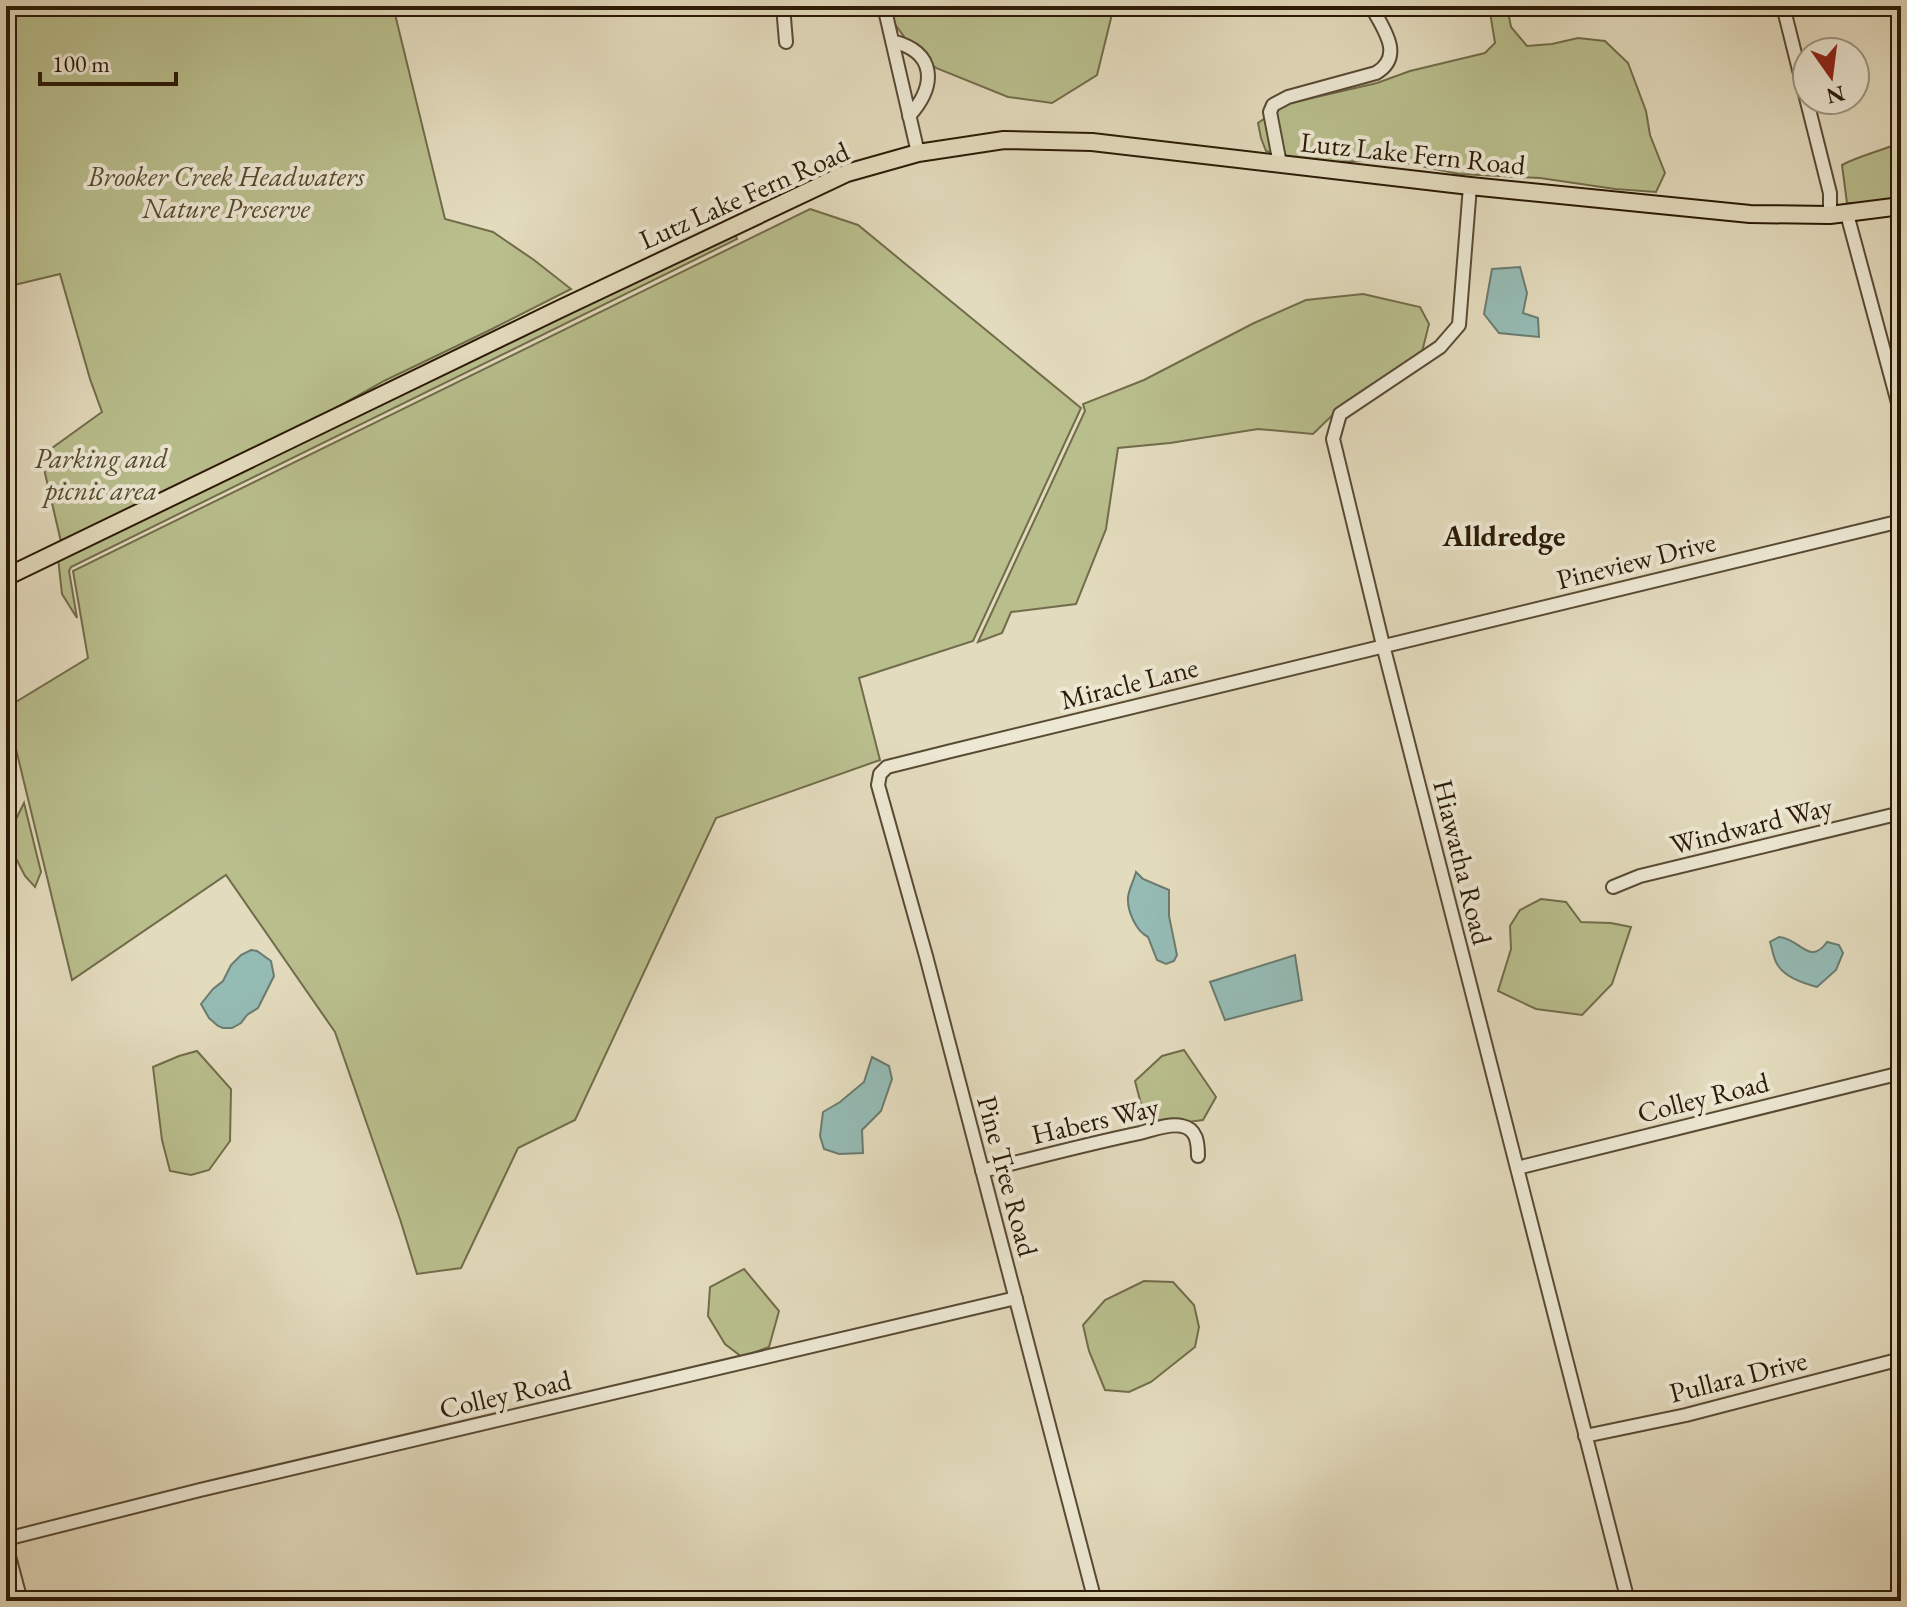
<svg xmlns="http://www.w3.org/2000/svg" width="1907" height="1607" font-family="'EB Garamond',serif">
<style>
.green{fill:#b9be8d;stroke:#726c4a;stroke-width:2}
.water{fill:#95bbb5;stroke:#6b7b6f;stroke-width:2}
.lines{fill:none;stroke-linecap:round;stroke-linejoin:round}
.minor-casing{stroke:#594a34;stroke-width:16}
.major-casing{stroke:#2b1a06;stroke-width:20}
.minor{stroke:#ede8d4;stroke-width:12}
.major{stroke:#e3dbbd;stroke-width:16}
.labels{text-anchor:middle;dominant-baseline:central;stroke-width:8;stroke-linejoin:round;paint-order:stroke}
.street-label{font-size:28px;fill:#2b1a06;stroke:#ede8d4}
.park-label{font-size:28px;font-style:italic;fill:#564b2e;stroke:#ede8d4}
.neighbourhood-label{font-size:30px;font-weight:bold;fill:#2b1a06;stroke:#ede8d4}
</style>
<rect width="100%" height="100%" fill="#e3dbbd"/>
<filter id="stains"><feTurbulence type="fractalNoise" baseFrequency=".0025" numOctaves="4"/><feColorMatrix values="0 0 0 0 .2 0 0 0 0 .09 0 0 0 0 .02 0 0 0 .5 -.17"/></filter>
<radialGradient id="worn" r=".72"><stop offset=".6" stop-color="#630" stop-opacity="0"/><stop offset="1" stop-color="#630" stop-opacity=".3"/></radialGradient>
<path class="green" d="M 6,6 L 393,6 L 445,219 L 493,232 L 534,260 L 571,289 L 488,331 L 384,381 L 284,437 L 62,546 L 41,456 L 102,412 L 90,379 L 60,274 L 6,287 Z
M 891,6 L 1114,6 L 1097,75 L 1052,103 L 1008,97 L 936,68 L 914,50 L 894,23 Z
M 1489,6 L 1507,6 L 1511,27 L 1527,46 L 1552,44 L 1578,38 L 1605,41 L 1628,63 L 1646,111 L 1650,135 L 1665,173 L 1656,192 L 1615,189 L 1540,178 L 1459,174 L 1392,160 L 1335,162 L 1295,159 L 1266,151 L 1261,138 L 1258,123 L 1286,104 L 1377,83 L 1410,71 L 1485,53 L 1495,43 Z
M 1901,142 L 1901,197 L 1874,203 L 1847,203 L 1842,165 C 1861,155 1882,151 1901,142 Z
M 810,209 L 858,225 L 1081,408 L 973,641 L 859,678 L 880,760 L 716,818 L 575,1120 L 518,1148 L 461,1268 L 417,1274 L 400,1219 L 335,1032 L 226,875 L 72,980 L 6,708 L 88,658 L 73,571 Z
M 735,233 L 737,239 L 71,567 L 69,571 L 77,618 L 62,594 L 58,558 Z
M 1363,294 L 1420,307 L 1429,324 L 1422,352 L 1347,401 L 1313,434 L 1258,429 L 1170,443 L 1118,448 L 1106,529 L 1076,604 L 1011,612 L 1002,633 L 978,642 L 1085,411 L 1083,404 L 1144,380 L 1254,323 L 1306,300 Z
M 24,803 L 41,872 L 35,887 L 25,876 L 6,839 Z
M 1541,899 L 1566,902 L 1581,922 L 1611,923 L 1631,927 L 1612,984 L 1582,1015 L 1536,1009 L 1498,991 L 1511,949 L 1510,926 L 1520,910 Z
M 1184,1050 L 1216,1097 L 1203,1120 L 1165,1125 L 1142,1108 L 1135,1081 L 1162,1056 Z
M 197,1051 L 231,1089 L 230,1141 L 209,1170 L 191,1175 L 170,1171 L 162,1140 L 153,1067 L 179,1056 Z
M 744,1269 L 779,1311 L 769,1347 L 742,1357 L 725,1344 L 708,1316 L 710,1287 Z
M 1144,1281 L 1173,1282 L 1194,1305 L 1199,1327 L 1195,1347 L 1151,1382 L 1129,1392 L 1105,1390 L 1089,1351 L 1083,1325 L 1105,1300 Z"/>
<path class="water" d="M 1520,267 L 1527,293 L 1523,313 L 1538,318 L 1539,337 L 1499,333 L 1484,314 L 1492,269 Z
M 1136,872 L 1143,879 L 1169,890 L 1169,916 L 1177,955 L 1174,961 L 1166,964 L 1157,960 L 1148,937 C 1136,931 1127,911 1128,897 C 1129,889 1134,880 1136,872 Z
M 1779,937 C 1800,938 1809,967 1827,942 L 1839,945 L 1843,953 L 1836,970 L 1817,987 C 1803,983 1783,977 1776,962 C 1773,956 1772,948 1770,942 Z
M 251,950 L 257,951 L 271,961 L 274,976 L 258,1008 L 247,1015 L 241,1023 L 232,1028 L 223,1028 L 218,1026 L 209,1018 L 201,1004 L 213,989 L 223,981 L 231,965 L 241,955 Z
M 1295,955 L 1302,1000 L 1225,1020 L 1210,982 Z
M 872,1057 L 889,1066 L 892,1079 L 881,1111 L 862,1130 L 863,1153 L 839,1154 L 824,1149 L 820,1136 L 823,1112 L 840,1102 L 864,1082 Z"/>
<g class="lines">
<g class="minor-casing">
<path id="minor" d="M 783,6 L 786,42
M 884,6 L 918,153
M 1783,6 L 1830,193 L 1830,215
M 892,41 C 936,52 937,85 909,116
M 1280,164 L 1270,112 L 1273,105 L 1288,97 L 1376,73 C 1405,56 1383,28 1371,6
M 1470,186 L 1459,325 L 1440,347 L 1340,414 L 1333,439 L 1383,645 L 1628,1601
M 1847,214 L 1901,414
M 1613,887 L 1640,876 L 1901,813
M 1517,1168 L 1901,1073
M 982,1171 C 1035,1158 1087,1144 1140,1133 C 1152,1130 1169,1123 1182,1126 C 1197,1129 1198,1143 1198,1156
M 1585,1436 L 1686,1415 L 1901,1359
M 6,1539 L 200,1490 L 1016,1298
M 6,1545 L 21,1601
M 1095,1601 L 926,956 L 878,785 L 880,774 L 887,767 L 951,751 L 1901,521"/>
</g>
<g class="major-casing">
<path id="major" d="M 6,577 L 562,308 L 847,173 L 918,153 L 1004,140 L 1092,142 L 1470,186 L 1750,214 L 1830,215 L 1901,206"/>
</g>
<use href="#minor" class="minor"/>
<use href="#major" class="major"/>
</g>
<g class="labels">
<g class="street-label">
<text transform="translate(1413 153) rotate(6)">Lutz Lake Fern Road</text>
<text transform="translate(744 195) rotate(-24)">Lutz Lake Fern Road</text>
<text transform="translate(1636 560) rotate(-14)">Pineview Drive</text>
<text transform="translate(1129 683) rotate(-14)">Miracle Lane</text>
<text transform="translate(1751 825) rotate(-14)">Windward Way</text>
<text transform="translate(1463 862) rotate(76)">Hiawatha Road</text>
<text transform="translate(1703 1097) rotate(-14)">Colley Road</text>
<text transform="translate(1095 1120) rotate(-13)">Habers Way</text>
<text transform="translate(1008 1176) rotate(75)">Pine Tree Road</text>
<text transform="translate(1738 1376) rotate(-14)">Pullara Drive</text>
<text transform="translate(505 1394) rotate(-13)">Colley Road</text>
</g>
<g class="park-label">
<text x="226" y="176">Brooker Creek Headwaters<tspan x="226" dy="32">Nature Preserve</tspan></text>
<text x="101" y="458">Parking and<tspan x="101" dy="32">picnic area</tspan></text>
</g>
<g class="neighbourhood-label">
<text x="1504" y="535">Alldredge</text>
</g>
</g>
<rect width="1907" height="1607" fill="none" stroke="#e3dbbd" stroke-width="32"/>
<rect x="8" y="8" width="1891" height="1591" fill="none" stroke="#2b1a06" stroke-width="4"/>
<rect x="16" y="16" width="1875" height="1575" fill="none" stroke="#2b1a06" stroke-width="2"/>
<g transform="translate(1831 76) rotate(166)"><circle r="38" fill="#ede8d4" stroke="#9f9682" stroke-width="2"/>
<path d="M0-6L14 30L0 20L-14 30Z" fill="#8f2418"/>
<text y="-12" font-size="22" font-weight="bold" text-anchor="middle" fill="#2b1a06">N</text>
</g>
<path d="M40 72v12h136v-12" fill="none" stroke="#2b1a06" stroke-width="4"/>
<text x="52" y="72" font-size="24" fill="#2b1a06" stroke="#ede8d4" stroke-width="6" paint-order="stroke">100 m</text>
<rect width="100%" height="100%" filter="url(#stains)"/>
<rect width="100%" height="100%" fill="url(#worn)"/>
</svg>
